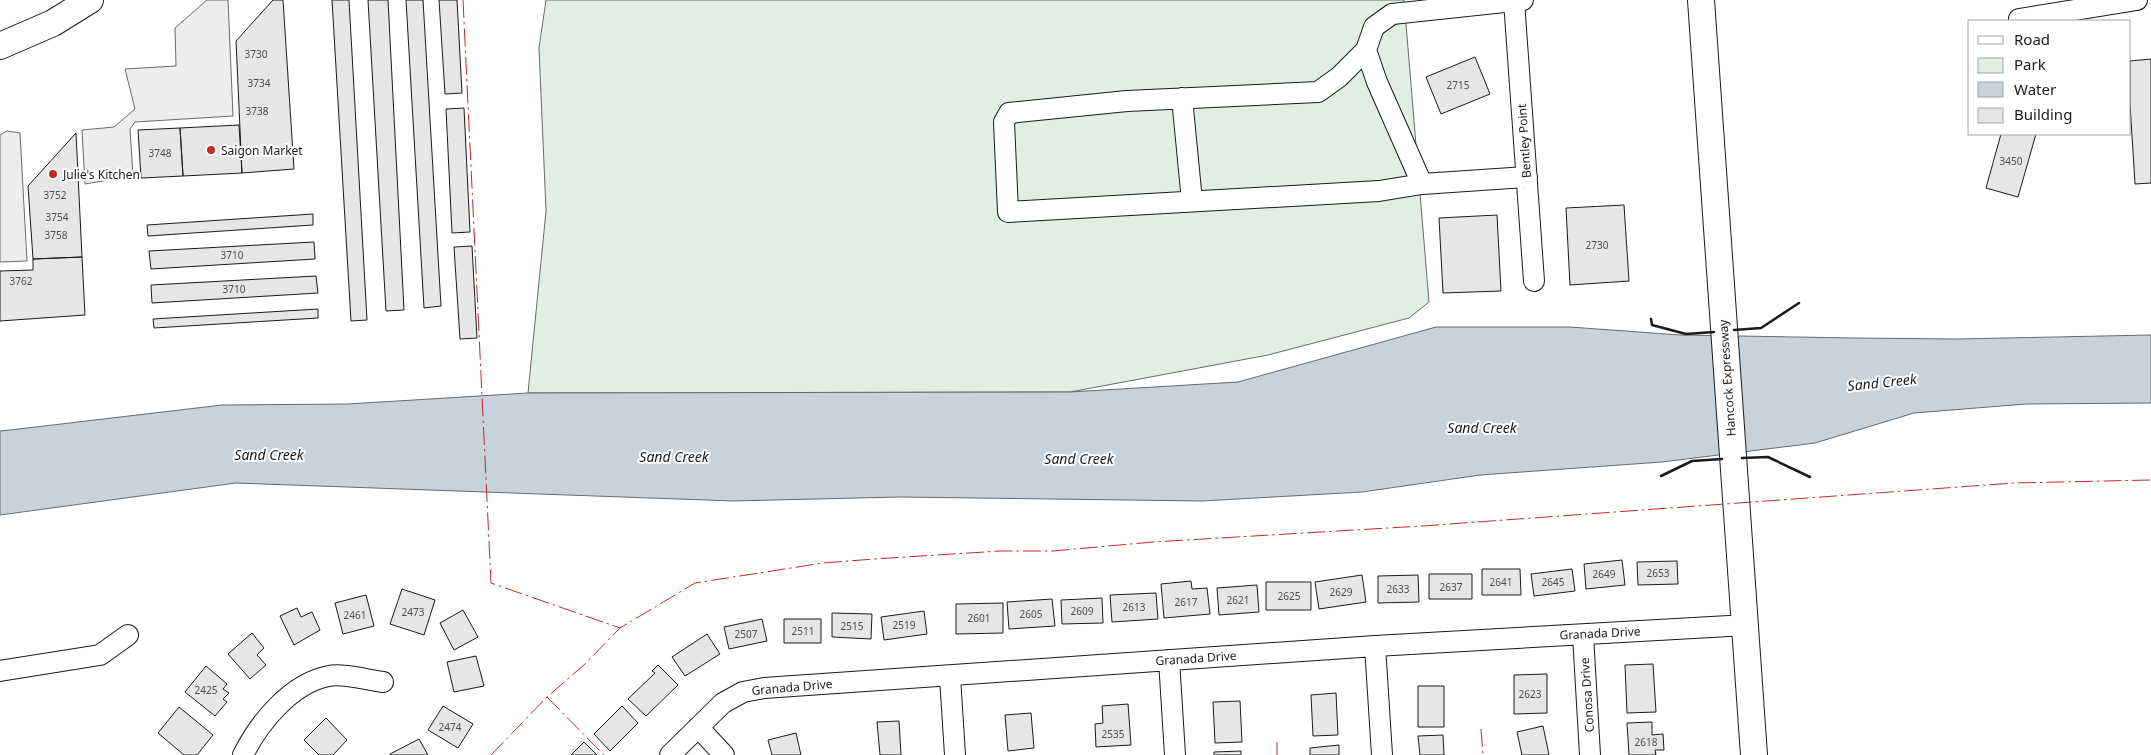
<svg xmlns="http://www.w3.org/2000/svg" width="2151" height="755" font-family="'Noto Sans',sans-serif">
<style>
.green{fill:#e0efe3;stroke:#6a6a6a}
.parking{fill:#ededed;stroke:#6a6a6a}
.water{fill:#c6d2dc;stroke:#6a6a6a}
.building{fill:#e6e6e6;stroke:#1a1a1a}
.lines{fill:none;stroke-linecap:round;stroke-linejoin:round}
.minor-casing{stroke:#1a1a1a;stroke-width:22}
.major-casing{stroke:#1a1a1a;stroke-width:28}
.minor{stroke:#fff;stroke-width:20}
.major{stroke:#fff;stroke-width:26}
.wall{stroke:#1a1a1a;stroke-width:2.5}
.power{stroke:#c62828;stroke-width:1;stroke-dasharray:18 4 2.5 4;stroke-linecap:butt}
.poi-dot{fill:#c62828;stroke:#fff;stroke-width:2}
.labels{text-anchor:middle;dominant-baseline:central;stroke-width:4;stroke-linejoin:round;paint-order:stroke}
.number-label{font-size:10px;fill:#4d4d4d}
.street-label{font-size:12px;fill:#1a1a1a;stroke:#fff}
.poi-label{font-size:12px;fill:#1a1a1a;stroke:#fff;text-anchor:start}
.water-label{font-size:14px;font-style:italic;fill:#1a1a1a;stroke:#fff}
</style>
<rect width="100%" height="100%" fill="#fff"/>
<path class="green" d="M 546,0 L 1404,0 L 1429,302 L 1409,318 L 1268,355 L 1070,392 L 528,393 L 546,211 L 539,48 Z"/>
<path class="parking" d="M 207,0 L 228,0 L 233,116 L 135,122 L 130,129 L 133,176 L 85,184 L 82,130 L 114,127 L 135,109 L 125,69 L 176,66 L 175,28 Z
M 7,131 L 20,133 L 27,261 L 0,262 L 0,135 Z"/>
<path class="water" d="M 1436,327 L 1570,327 L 1680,335 L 1854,338 L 1958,339 L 2151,335 L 2151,403 L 2026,404 L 1914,413 L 1815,443 L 1662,462 L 1480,475 L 1362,492 L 1202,501 L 899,497 L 733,501 L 236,483 L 0,515 L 0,431 L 10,430 L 222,405 L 348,404 L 528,393 L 1070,392 L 1238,382 Z"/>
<path class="building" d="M 273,0 L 283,0 L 294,169 L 242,173 L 236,41 Z
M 332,0 L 349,0 L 367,320 L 351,321 Z
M 368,0 L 388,0 L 404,310 L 386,311 Z
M 406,0 L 423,0 L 441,306 L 424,308 Z
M 439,0 L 457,0 L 462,93 L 445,94 Z
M 1475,57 L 1490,94 L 1441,114 L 1426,77 Z
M 2151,59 L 2151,183 L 2135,184 L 2130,104 L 2130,61 Z
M 464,108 L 470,232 L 452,233 L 446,109 Z
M 239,125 L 242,173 L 183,176 L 180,128 Z
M 180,128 L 183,176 L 141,178 L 138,130 Z
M 76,133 L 82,257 L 33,259 L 28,186 Z
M 2001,134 L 2036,134 L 2018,197 L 1986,188 Z
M 1624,205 L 1629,281 L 1570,285 L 1566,208 Z
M 313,214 L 313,225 L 148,236 L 147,225 Z
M 1497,215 L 1501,291 L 1443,293 L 1439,218 Z
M 314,242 L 315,259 L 151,269 L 149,251 Z
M 472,246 L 477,338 L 460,339 L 454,247 Z
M 82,257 L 85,315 L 0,321 L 0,271 L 33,270 L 33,259 Z
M 316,276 L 318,293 L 152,303 L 151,285 Z
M 318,309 L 318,318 L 154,328 L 153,319 Z
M 1622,560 L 1625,585 L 1586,589 L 1584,564 Z
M 1677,561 L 1678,584 L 1638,585 L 1637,562 Z
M 1482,569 L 1520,569 L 1521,595 L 1482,595 Z
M 1572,569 L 1575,591 L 1534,596 L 1531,574 Z
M 1429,574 L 1472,574 L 1472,599 L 1429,599 Z
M 1362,575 L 1366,602 L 1319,609 L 1315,582 Z
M 1418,575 L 1419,602 L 1378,603 L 1378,576 Z
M 1191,581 L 1192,589 L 1207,588 L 1210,614 L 1164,618 L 1161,584 Z
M 1266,582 L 1311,582 L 1311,610 L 1266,610 Z
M 1257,585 L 1259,612 L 1219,615 L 1217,588 Z
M 402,589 L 435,600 L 424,635 L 390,624 Z
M 1156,593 L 1158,619 L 1112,622 L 1110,595 Z
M 366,595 L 374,626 L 343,634 L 335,603 Z
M 1102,598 L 1103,623 L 1062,624 L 1061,600 Z
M 1052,599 L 1055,626 L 1009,629 L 1007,602 Z
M 1003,603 L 1003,633 L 956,634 L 956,604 Z
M 297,608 L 301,617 L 312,612 L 320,630 L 294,645 L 280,616 Z
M 463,610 L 478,637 L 454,650 L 440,623 Z
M 924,611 L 927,634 L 884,640 L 881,617 Z
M 832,613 L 872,614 L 871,639 L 832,637 Z
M 762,619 L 767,641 L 729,649 L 724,627 Z
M 784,619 L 821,619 L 821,643 L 784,643 Z
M 252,633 L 264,648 L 257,655 L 266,665 L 250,679 L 228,654 Z
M 707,634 L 720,654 L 685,676 L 672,657 Z
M 476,656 L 484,686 L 454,692 L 447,662 Z
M 1653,664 L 1656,712 L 1627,713 L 1625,665 Z
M 658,665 L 678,685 L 646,716 L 628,699 L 655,673 L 652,671 Z
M 206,666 L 227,684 L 223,689 L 229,693 L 223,699 L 227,702 L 215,716 L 185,692 Z
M 1547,674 L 1547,713 L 1514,714 L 1514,675 Z
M 1418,686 L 1444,686 L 1444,727 L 1418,727 Z
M 1336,693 L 1338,735 L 1313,736 L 1311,695 Z
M 1240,701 L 1242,742 L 1215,743 L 1213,702 Z
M 1128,704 L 1131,745 L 1096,747 L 1095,724 L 1103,723 L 1102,706 Z
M 443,706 L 473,724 L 458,748 L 428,730 Z
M 622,706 L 638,723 L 610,751 L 594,734 Z
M 179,707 L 213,735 L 197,755 L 184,755 L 158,733 Z
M 1031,713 L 1034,748 L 1008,751 L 1005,715 Z
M 326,718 L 347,740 L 333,755 L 319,755 L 304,740 Z
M 899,721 L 901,755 L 880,755 L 877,722 Z
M 1652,722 L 1652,735 L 1663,734 L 1664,750 L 1655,750 L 1656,755 L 1629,755 L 1627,723 Z
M 1543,726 L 1549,755 L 1522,755 L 1517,732 Z
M 796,733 L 801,755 L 772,755 L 768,740 Z
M 1443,735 L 1444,755 L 1420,755 L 1418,736 Z
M 419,739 L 428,755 L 390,755 L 390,754 Z
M 584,742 L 597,755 L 571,755 Z
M 1339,745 L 1339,755 L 1310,755 L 1310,748 Z
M 1241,751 L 1241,755 L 1214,755 L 1214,752 Z"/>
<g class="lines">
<g class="minor-casing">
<path id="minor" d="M 1523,0 L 1392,14 L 1374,27 L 1366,50 L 1339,77 L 1318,92 L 1127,101 L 1009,113 L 1004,122 L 1008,212 L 1379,191 L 1422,184 L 1527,177
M 1514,1 L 1534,281
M 2019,19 L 2137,0
M 1366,50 L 1377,82 L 1422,184
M 1182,98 L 1192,201
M 1583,635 L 1590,755
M 1375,646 L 1382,755
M 1169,660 L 1175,755
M 0,671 L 100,655 L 128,635
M 950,677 L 955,755
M 698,727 L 724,755
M 243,755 C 259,723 291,683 329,676 C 342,673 368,680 383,682
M 670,755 L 723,703 L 743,692 L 764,688 L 1375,646 L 1747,625"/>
</g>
<g class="major-casing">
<path id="major" d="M 1701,0 L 1754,755
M 0,46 L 53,23 L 90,0"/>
</g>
<use href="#minor" class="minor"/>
<use href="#major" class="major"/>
<path class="wall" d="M 1651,319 L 1652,325 L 1686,334 L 1714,332
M 1734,330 L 1761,328 L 1799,303
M 1742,458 L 1768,457 L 1810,477
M 1661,476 L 1692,461 L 1722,459"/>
<path class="power" d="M 463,0 L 491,583 L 620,628
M 547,697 L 604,755
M 1481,729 L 1483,755
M 1277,742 L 1277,755
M 491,755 L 547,697 L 585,664 L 620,628 L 695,583 L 823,563 L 874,559 L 1000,551 L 1053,551 L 1153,542 L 1422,526 L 2014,483 L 2151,480"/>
</g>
<g class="poi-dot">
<circle cx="211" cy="150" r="5"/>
<circle cx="53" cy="174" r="5"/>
</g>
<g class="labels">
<g class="number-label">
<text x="256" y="54">3730</text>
<text x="259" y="83">3734</text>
<text x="1458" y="85">2715</text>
<text x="257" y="111">3738</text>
<text x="160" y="153">3748</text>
<text x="2011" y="161">3450</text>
<text x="55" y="195">3752</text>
<text x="57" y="217">3754</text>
<text x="56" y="235">3758</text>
<text x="1597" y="245">2730</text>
<text x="232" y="255">3710</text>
<text x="21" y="281">3762</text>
<text x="234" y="289">3710</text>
<text x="1658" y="573">2653</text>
<text x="1604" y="574">2649</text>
<text x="1501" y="582">2641</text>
<text x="1553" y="582">2645</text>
<text x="1451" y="587">2637</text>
<text x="1398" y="589">2633</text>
<text x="1341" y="592">2629</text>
<text x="1289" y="596">2625</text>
<text x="1238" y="600">2621</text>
<text x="1186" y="602">2617</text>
<text x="1134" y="607">2613</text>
<text x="1082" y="611">2609</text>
<text x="413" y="612">2473</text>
<text x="1031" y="614">2605</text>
<text x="355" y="615">2461</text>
<text x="979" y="618">2601</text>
<text x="904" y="625">2519</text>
<text x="852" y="626">2515</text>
<text x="803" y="631">2511</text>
<text x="746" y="634">2507</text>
<text x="206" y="690">2425</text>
<text x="1530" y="694">2623</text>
<text x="450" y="727">2474</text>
<text x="1113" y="734">2535</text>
<text x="1646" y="742">2618</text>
</g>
<g class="street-label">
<text transform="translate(1524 141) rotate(-94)">Bentley Point</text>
<text transform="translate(1727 378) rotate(-94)">Hancock Expressway</text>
<text transform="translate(1600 633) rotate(-3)">Granada Drive</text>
<text transform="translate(1196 658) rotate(-4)">Granada Drive</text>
<text transform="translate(792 687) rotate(-5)">Granada Drive</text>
<text transform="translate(1587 695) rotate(-94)">Conosa Drive</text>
</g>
<g class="poi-label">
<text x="221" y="150">Saigon Market</text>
<text x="63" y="174">Julie's Kitchen</text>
</g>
<g class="water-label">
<text transform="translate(1882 382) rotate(-6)">Sand Creek</text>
<text x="1482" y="427">Sand Creek</text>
<text x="269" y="454">Sand Creek</text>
<text x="674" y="456">Sand Creek</text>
<text x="1079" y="458">Sand Creek</text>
</g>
</g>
<rect x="1968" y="20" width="162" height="115" fill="#ffffff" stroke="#a3a3a3"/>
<rect x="1978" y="36" width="25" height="8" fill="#ffffff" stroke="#a3a3a3"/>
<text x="2014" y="45" font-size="15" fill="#1a1a1a">Road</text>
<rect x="1978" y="58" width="25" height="15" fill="#e0efe3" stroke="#a3a3a3"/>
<text x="2014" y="70" font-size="15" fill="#1a1a1a">Park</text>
<rect x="1978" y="82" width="25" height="15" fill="#c6d2dc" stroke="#a3a3a3"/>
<text x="2014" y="95" font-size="15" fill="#1a1a1a">Water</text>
<rect x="1978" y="108" width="25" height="15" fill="#e6e6e6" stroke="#a3a3a3"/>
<text x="2014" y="120" font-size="15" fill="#1a1a1a">Building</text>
</svg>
